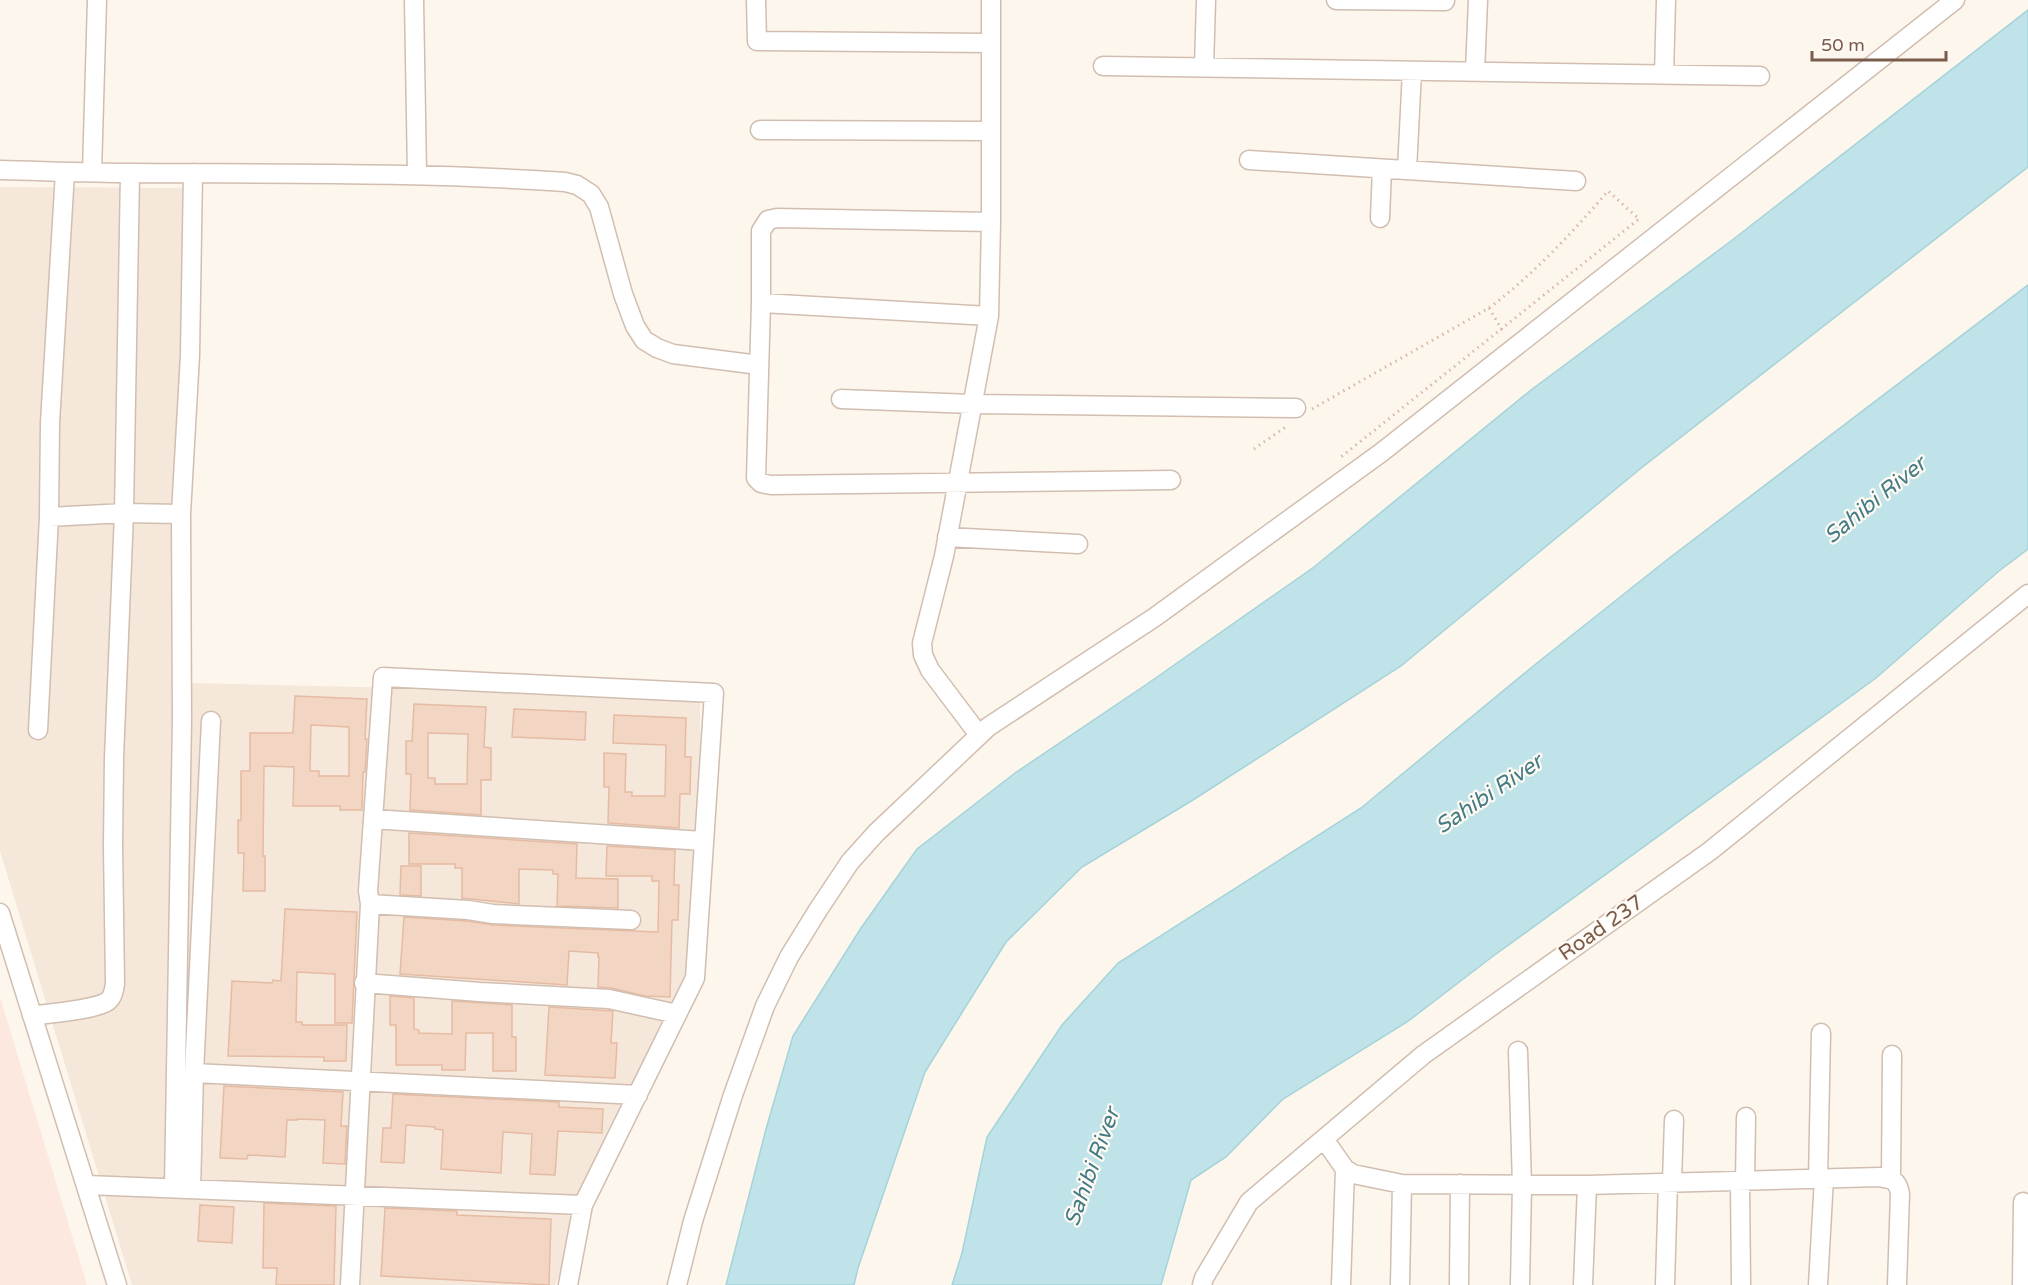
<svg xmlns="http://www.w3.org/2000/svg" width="2028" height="1285" font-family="'Varela Round',sans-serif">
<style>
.residential{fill:#f5e8da}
.commercial{fill:#fde8e0}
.water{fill:#bfe3e8;stroke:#a5d3da;stroke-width:1.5}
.building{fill:#f3d5c3;stroke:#e6bba3;stroke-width:1.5;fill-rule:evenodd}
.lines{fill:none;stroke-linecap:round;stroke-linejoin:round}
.minor-casing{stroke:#d1beb0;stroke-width:21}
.path{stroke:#d9b8a5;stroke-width:3;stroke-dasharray:1.5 4.5;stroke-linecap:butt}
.minor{stroke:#fff;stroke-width:18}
.labels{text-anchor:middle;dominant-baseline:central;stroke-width:4.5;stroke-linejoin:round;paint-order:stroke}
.street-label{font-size:21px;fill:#7a5c4d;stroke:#fffaf3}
.water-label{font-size:22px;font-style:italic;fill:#437c86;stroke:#fffaf3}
</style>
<rect width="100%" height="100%" fill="#fdf6ec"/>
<path class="residential" d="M 0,187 L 191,188 L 189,683 L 700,695 L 700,966 L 555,1285 L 132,1285 L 0,851 Z"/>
<path class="commercial" d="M 0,997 L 87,1285 L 0,1285 Z"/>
<path class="water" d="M 2028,10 L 2028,167 L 1640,469 L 1401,666 L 1193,800 L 1082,867 L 1006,942 L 925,1072 L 858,1268 L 854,1285 L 726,1285 L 766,1129 L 793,1036 L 861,928 L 917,849 L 1015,773 L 1147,684 L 1314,567 L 1531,390 L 1731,241 Z
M 2028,285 L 2028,549 L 1999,571 L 1876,678 L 1492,957 L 1407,1022 L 1283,1099 L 1226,1157 L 1191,1180 L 1161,1285 L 952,1285 L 962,1253 L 987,1137 L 1062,1025 L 1118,963 L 1361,808 L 1537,663 L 1668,559 Z"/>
<path class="building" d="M 295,696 L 367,699 L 365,739 L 367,739 L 365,772 L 363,772 L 362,810 L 340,810 L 340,806 L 293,806 L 294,767 L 264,766 L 263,856 L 265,856 L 265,891 L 243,891 L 244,853 L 238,853 L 238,820 L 241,820 L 241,771 L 250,771 L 250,733 L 293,733 ZM 311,725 L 349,727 L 349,776 L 319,776 L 319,771 L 310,771 Z
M 414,704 L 486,707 L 484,747 L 491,748 L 491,780 L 481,780 L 481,815 L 410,810 L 411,774 L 406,774 L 406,741 L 412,741 ZM 428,733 L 468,734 L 467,784 L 435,784 L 435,778 L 428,778 Z
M 514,709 L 586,712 L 585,740 L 512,737 Z
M 614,715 L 686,718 L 685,757 L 691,757 L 690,794 L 680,794 L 679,828 L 608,823 L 609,787 L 604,787 L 604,753 L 626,754 L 625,792 L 632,792 L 632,796 L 665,796 L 666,745 L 613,743 Z
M 409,833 L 577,844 L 576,878 L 618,879 L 618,908 L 557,906 L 558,874 L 553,874 L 553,870 L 519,869 L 519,904 L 462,898 L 462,868 L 455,868 L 455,864 L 409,864 Z
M 607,846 L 675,850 L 674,885 L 679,885 L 678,920 L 672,920 L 670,997 L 645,996 L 611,988 L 598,987 L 599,957 L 598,957 L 598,953 L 569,951 L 567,985 L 400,974 L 404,917 L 467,921 L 493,925 L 658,932 L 659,881 L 652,881 L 652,876 L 606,876 Z
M 401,866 L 421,866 L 421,896 L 400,895 Z
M 285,909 L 357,912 L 352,1023 L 335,1023 L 335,974 L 297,972 L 296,1022 L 302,1022 L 302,1025 L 347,1025 L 346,1061 L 324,1061 L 324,1057 L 228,1056 L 232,981 L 272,983 L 273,980 L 281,981 Z
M 390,996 L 414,998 L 414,1029 L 419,1030 L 419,1033 L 452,1034 L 452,1001 L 512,1005 L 512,1037 L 516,1037 L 516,1071 L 493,1071 L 493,1033 L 466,1033 L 465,1070 L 442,1070 L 442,1065 L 396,1065 L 396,1025 L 390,1025 Z
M 549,1007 L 613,1011 L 611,1043 L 617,1043 L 615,1078 L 545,1075 Z
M 224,1086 L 343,1092 L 341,1126 L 347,1126 L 345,1164 L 323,1163 L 325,1120 L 297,1119 L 297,1120 L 287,1120 L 285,1157 L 248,1155 L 247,1159 L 220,1158 Z
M 393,1094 L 559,1102 L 559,1107 L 603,1109 L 602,1133 L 558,1131 L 555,1175 L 530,1174 L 532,1134 L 503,1132 L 501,1173 L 441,1169 L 443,1130 L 435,1129 L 435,1127 L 406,1125 L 404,1163 L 381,1162 L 383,1128 L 391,1128 Z
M 264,1203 L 336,1206 L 334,1285 L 276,1285 L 277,1268 L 263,1268 Z
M 200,1205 L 234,1207 L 232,1243 L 198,1241 Z
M 385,1208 L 457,1211 L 457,1215 L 551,1219 L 549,1285 L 381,1276 Z"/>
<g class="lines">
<g class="minor-casing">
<path id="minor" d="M 414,0 L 417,175
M 756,0 L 757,41 L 990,43
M 1336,0 L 1445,1
M 1103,66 L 1760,76
M 1204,67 L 1206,0
M 1475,72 L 1478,0
M 1664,75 L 1666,0
M 760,130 L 990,131
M 1249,160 L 1576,181
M 0,170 C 44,171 88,173 132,173 C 277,174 421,172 565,182 L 577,185 L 591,194 L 599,207 L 623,294 L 635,326 L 644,340 L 657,348 L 673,354 L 759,365
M 1407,170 L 1412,71
M 92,172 L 97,0
M 1380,218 L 1382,169
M 991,222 L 777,218 L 768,220 L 761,231 L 761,303 L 756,478 L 761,483 L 771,485 L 1171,480
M 761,303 L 989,316
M 841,399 L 972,404 L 1296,408
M 49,517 L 124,513 L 181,514
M 947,537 L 1078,544
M 38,730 L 49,517 L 50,423 L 65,172
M 979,735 L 930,670 L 923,655 L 922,643 L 944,556 L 989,316 L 991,222 L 991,0
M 373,819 L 703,841
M 370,904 L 468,910 L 493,914 L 631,920
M 0,913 L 117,1285
M 364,983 L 480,992 L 609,999 L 677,1014
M 32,1016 C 49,1013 96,1010 108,1001 C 113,997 114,990 115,984 L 113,846 L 114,758 L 124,513 L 130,173
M 1518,1051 L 1522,1185 L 1520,1285
M 194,1073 L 638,1095
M 1324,1139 L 1345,1169 L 1353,1174 L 1402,1184 L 1587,1185 L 1879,1177 C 1892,1179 1898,1180 1900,1194 L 1897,1285
M 1818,1179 L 1821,1033
M 1891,1179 L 1892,1055
M 1672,1182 L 1674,1120
M 1740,1182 L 1741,1285
M 1745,1182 L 1746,1117
M 87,1185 L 583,1205
M 174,1188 L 182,720 L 181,514 L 190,355 L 193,173
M 191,1189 L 194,1073 L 211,721
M 350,1285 L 370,904 L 368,891 L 383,677 L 714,693 L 695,978 L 583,1205 L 568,1285
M 677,1285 L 693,1221 L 733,1095 L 765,1006 L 789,957 L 818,910 L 850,862 L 876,833 L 988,727 L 1155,617 L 1382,452 L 1955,0
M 1202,1285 L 1204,1278 L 1249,1202 L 1423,1055 L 1710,851 L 2028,594
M 1341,1285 L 1345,1169
M 1400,1285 L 1402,1184
M 1459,1285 L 1460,1184
M 1583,1285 L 1587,1185
M 1665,1285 L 1668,1182
M 1818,1285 L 1824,1178
M 2022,1285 L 2023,1202"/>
</g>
<path class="path" d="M 1489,308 L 1502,330
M 1312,409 L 1489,308 C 1534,274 1571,234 1608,191 L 1639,219 L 1341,457
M 1254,449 L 1287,426"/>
<use href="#minor" class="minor"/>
</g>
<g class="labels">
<g class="street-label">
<text transform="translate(1601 928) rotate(-35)">Road 237</text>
</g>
<g class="water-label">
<text transform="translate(1875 500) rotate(-39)">Sahibi River</text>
<text transform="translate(1489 794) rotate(-34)">Sahibi River</text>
<text transform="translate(1092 1167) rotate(-70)">Sahibi River</text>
</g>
</g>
<path d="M1812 51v9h134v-9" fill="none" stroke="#7a5c4d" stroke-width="3"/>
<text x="1821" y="51" font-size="18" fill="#7a5c4d" stroke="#fffaf3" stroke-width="4.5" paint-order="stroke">50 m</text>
</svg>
